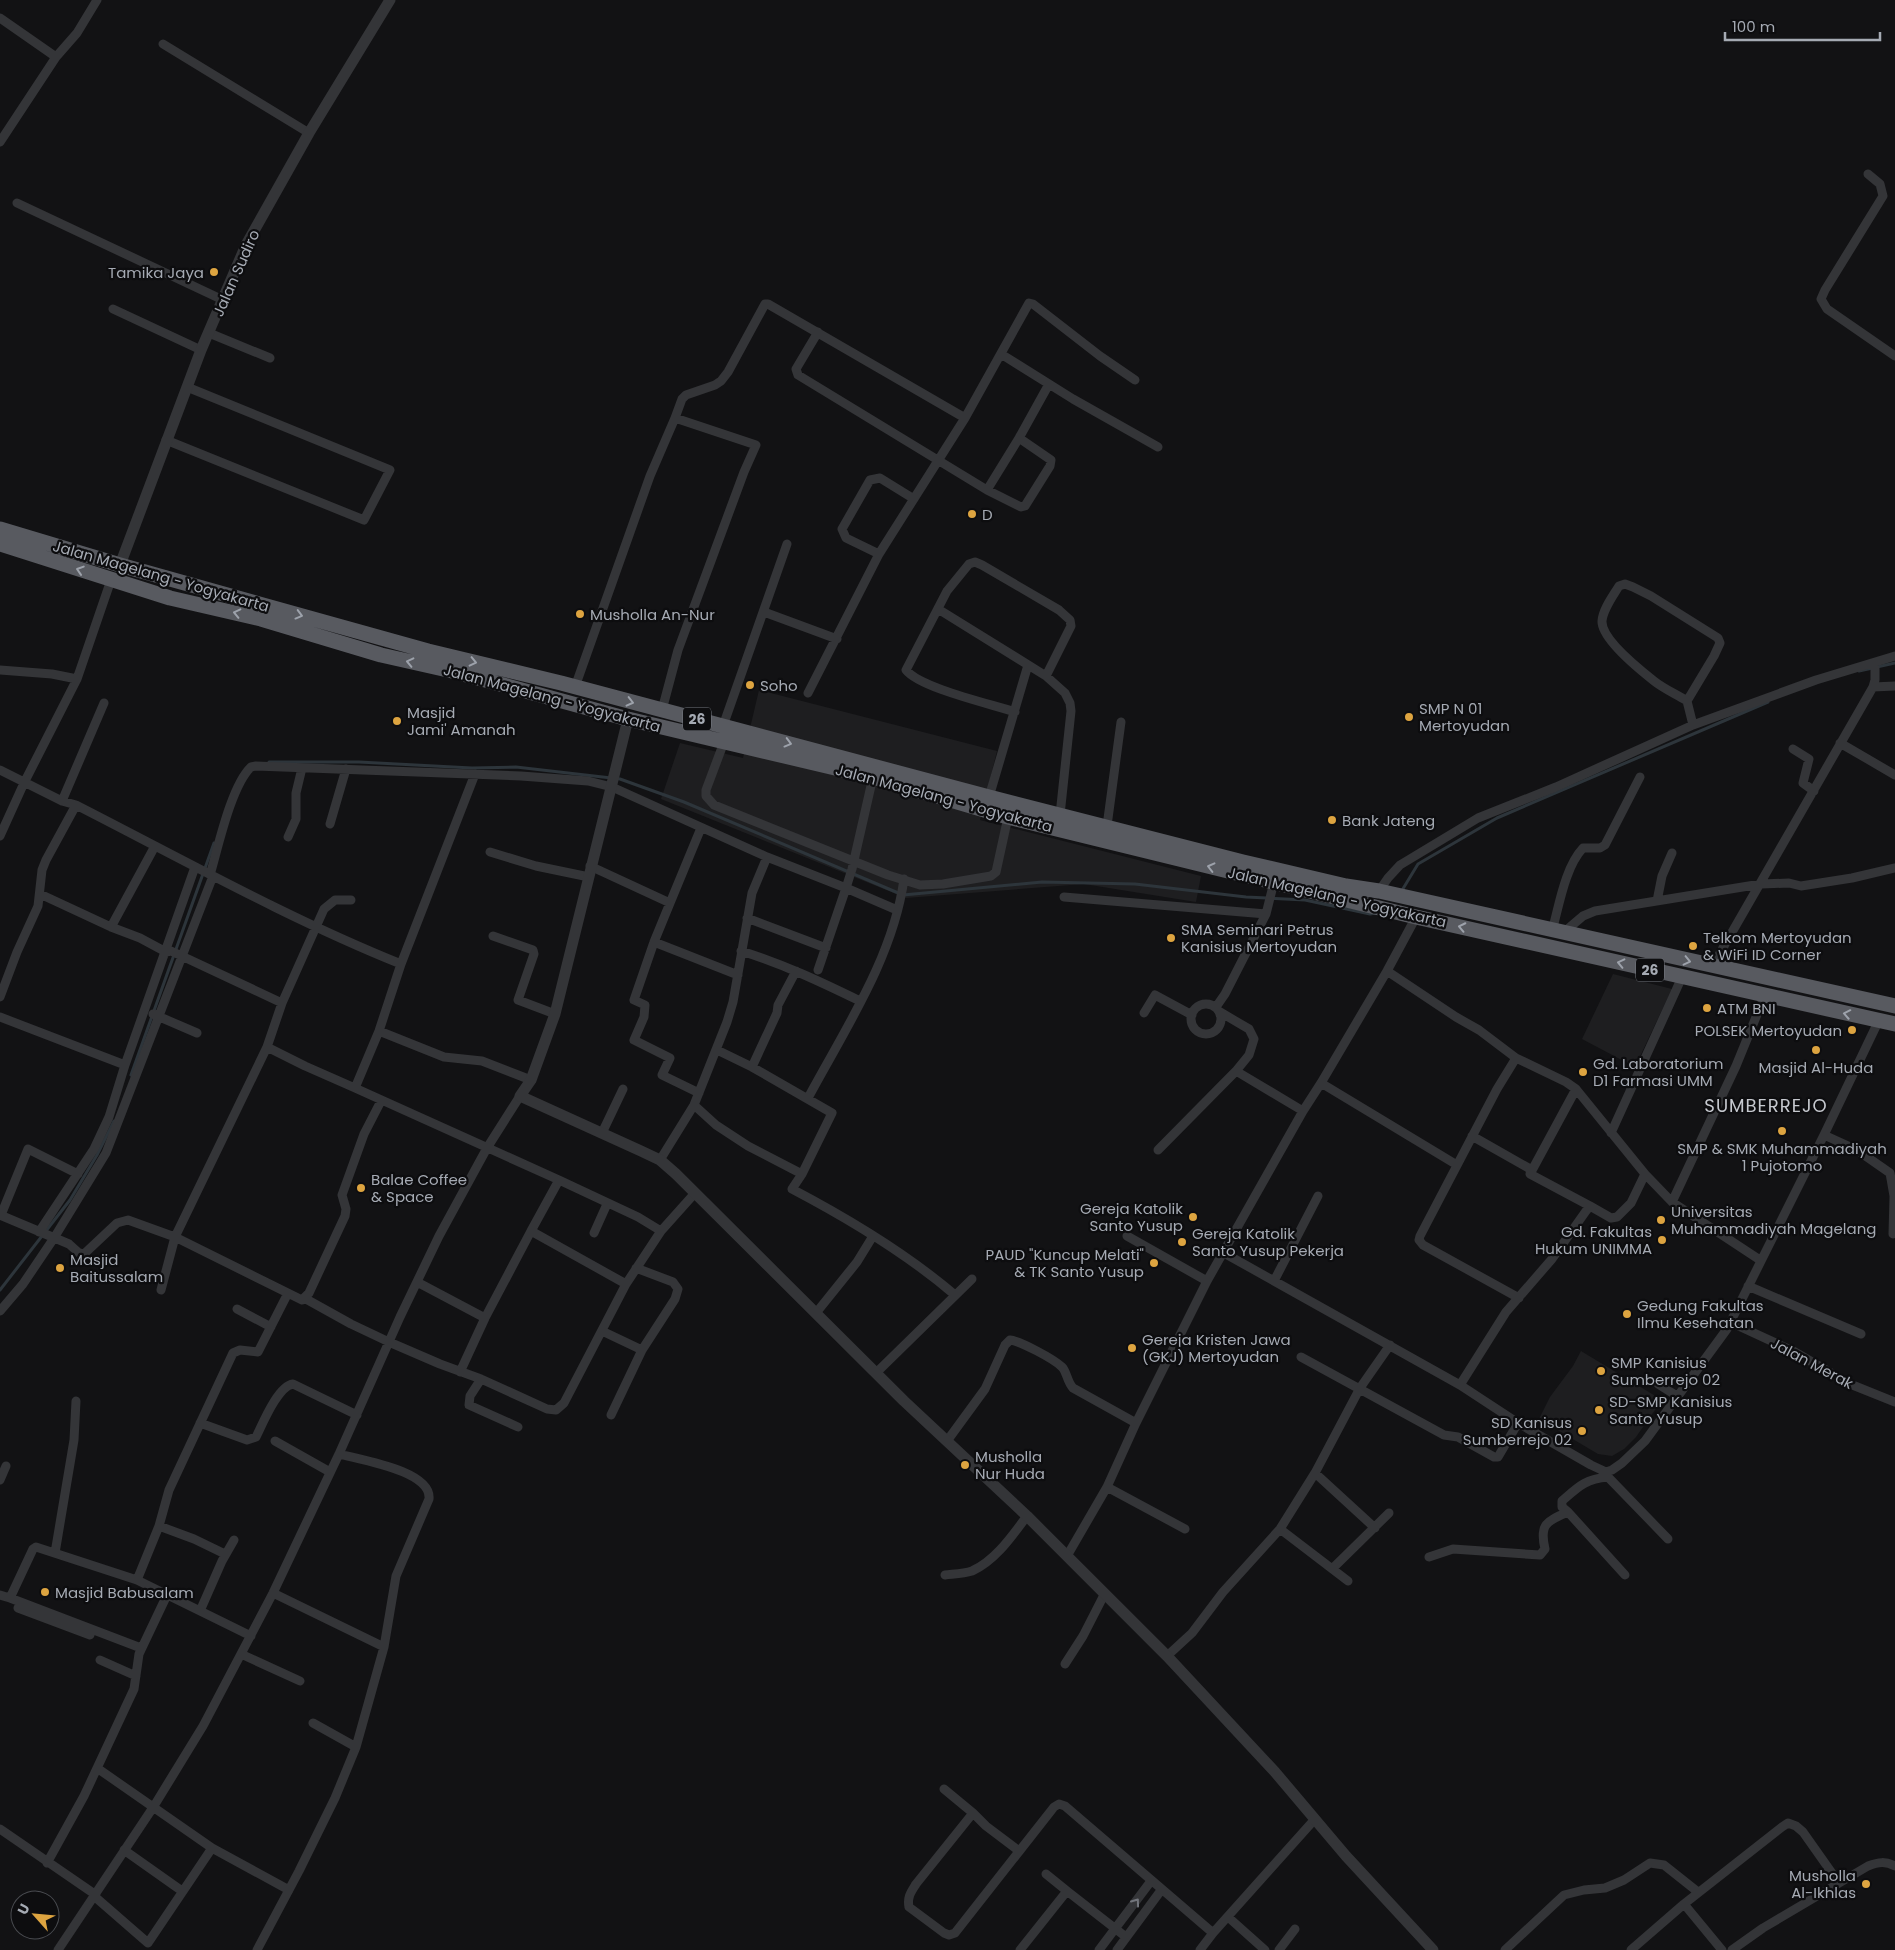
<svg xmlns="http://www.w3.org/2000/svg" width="1895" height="1950" font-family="Poppins,sans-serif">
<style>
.built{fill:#1e1e20}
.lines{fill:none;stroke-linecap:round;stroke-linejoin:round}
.stream{stroke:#2d353b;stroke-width:3}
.minor{stroke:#343538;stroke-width:9}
.tertiary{stroke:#343538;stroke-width:11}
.trunk{stroke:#585a60;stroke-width:15}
.oneway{stroke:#9da2ab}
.oneway2{stroke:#72757c}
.poi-dot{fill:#dda440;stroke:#0d0d0f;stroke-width:2}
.labels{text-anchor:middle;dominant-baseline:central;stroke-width:4.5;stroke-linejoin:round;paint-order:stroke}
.shield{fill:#0d0d0f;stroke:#777b82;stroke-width:1}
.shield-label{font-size:14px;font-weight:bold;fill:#a5aab3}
.poi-label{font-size:15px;fill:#a5aab3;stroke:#0d0d0f;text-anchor:start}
.street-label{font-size:15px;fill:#a5aab3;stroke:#0d0d0f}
.quarter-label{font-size:18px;letter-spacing:1px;fill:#c6c9cf;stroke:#0d0d0f}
</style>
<rect width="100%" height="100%" fill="#121214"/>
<path class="built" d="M 759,690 L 997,751 L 980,820 L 1201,876 L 1196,902 L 1084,884 L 906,898 L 661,799 L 680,743 L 743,758 Z
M 1613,974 L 1672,989 L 1635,1067 L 1582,1039 Z
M 1581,1351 L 1662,1400 L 1636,1437 L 1624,1449 L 1612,1456 L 1598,1454 L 1539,1419 L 1550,1397 L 1573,1366 Z"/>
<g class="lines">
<path class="stream" d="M 1859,671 L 1895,663
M 269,762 L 359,762 L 472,768 L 516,767 L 620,779 L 684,802 L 903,895 L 1042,882 L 1135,884 L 1246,897 L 1305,900 L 1370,914 L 1376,913
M 1401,892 L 1418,864 L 1497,818 L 1768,702
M 131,1075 L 214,843
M 0,1290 L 70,1200 L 97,1155 L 114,1121"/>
<path class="minor" d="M 0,18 L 56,57
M 163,44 L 309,133
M 0,142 L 56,57 L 77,33 L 97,0
M 1868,174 L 1880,184 L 1883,196 L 1825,290 L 1821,299 L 1827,309 L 1895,356
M 17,203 L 223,300
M 113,309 L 201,350
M 818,332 L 796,369 L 798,375 L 987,490 L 1019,438 L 1049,384
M 209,333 L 270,358
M 1001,354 L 1073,399 L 1158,447
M 166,440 L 364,520 L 390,470 L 187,387
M 987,490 L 1021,507 L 1025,506 L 1050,466 L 1051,460 L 1019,438
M 879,554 L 846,538 L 842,529 L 870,480 L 880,478 L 914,499
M 1625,584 L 1633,587 L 1651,596 L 1718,638 L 1720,643 L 1714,656 L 1687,701 C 1676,694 1664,689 1654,681 C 1640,670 1601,639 1602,621 C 1603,609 1613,596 1619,586 Z
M 938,609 L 1046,676 L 1065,693 L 1070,703 L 1071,711 L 1060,815
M 764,612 L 837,639
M 0,670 L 52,674 L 77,679
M 575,687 L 650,476 L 675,418
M 1873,687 L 1895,686
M 808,693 L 879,554 L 965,418 L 1029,303 L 1033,304 L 1100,356 L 1135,380
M 1687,701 L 1693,725
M 662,710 L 678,650 L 744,472 L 756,445 L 675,418 L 682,399 L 686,395 L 715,385 L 721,381 L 728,372 L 765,304 L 768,304 L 965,418
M 1015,712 C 991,704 920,688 906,670 L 947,591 L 969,564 L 975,562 L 982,565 L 1059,610 L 1070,620 L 1071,626 L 1046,676
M 723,726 L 787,544
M 724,742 L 706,790 L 706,796 L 714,805 L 888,875 L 920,885 L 943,884 L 991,876 L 996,872 L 1008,817
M 1840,743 L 1895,775
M 1793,749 L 1809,759 L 1803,783 L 1814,791
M 0,770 L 62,801 L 76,805 C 184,860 289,919 401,964
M 475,774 L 401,964 L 379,1031 L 355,1088 L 559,1180
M 873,777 L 852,869 L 846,888 L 897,910
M 989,797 L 1028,665
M 62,801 L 104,703
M 330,824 L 346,769
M 1107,826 L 1121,722
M 0,836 L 24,783 L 77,679 L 111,580
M 288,837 L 296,819 L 296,793 L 302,768
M 490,852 L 536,866 L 589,877
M 590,866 L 670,903 L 654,942 L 634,1000 L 645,1005 L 644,1017 L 634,1040 L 670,1058 L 662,1075 L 699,1093
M 210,875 C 218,848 231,786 251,767 L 256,766 L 521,776 L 588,781 L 612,787 L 767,857 L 846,888 L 818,970
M 1379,891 L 1388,878 L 1400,865 L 1478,818 L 1556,787 L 1693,725 L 1816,680 L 1895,656
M 40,894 L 111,927 L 140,938 L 166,952 L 171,951 L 282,1003
M 1064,897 L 1266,914
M 1657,901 L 1662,876 L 1672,853
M 670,903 L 701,828
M 747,918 L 826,948
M 111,927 L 155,846
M 1552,931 C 1559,906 1565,867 1583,848 L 1600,848 L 1605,845 L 1640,777
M 1563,933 L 1583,916 L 1595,911 L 1761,884 L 1789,883 L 1801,886 L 1852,878 L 1895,868
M 493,936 L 533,950 L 534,954 L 518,1000 L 555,1014
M 654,942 L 738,975
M 741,951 C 783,964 821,982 860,1001
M 1712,967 L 1873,687 L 1875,680 L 1875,663
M 1387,971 L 1456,1017 L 1479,1030 L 1516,1058 L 1566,1082 L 1576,1089 L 1645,1174 L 1672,1202 L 1760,1260
M 0,997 L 17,952 L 38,906 L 42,870 L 46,860 L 76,805
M1191 1019a15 15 0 1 1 30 0a15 15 0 1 1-30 0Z
M 1216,1007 L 1225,994 L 1266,914 L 1274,882
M 1220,1012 L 1249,1029 L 1254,1039 L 1249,1055 L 1236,1071
M 1144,1013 L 1155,995 L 1192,1015
M 153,1014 L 197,1033
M 0,1017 L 125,1065
M 379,1031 L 444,1057 L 482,1061 L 531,1080
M 267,1047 L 305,1066 L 355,1088
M 717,1050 L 752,1067 L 832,1113 L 802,1174 L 792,1189 C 849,1219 906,1253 955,1295
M 1516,1058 L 1497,1089 L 1420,1236 L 1419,1240 L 1423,1245 L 1519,1298
M 752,1067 L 777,1013 L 778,1005 L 796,971
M 1321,1083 L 1457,1165
M 1576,1089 L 1530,1174 L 1590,1206
M 808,1098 C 845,1029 893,958 904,879
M 694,1105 L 716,1125 L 748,1146 L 802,1174
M 602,1133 L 623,1089
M 1611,1133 L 1682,977
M 1824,1135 L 1857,1150 L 1890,1173 L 1894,1196 L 1893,1234
M 1472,1136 L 1532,1170
M 1158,1150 L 1236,1071 L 1303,1111
M 660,1160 L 694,1105 L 727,1022 L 733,1002 L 752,893 L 767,857
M 1672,1202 L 1736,1066 L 1765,995
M 0,1215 L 69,1244 L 79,1253 L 84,1254 L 117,1223 L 128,1220 L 175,1237 L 302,1300 L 309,1293 L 345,1216 L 346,1209 L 342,1195 L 364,1134 L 381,1101
M 1,1215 L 28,1149 L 78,1174
M 39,1232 L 94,1149 L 109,1117 L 125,1065 L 195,867
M 594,1233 L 607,1204
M 1127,1236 L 1207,1281
M 1224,1253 L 1460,1385 L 1518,1423 L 1591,1465 L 1606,1472 L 1612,1470 L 1622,1463 L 1645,1441 L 1727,1329 L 1824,1135 L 1879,1020
M 1274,1281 L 1318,1196
M 417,1282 L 485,1318 L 531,1231
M 626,1284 L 531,1231 L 559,1180 L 638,1217 L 661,1231
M 1748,1286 L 1861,1334
M 161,1290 L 175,1237 L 267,1047 L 282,1003 L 324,909 L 335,900 L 351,900
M 306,1299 L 351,1324 L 389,1342 L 440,1364 L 481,1379 L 547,1409 L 556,1410 L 564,1403 L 626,1284 L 661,1231 L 695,1193
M 237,1309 L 271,1327
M 0,1311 L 23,1284 L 54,1238 L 106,1153 L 213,876
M 816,1313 L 857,1262 L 873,1236
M 1730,1322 L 1793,1351 L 1850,1384 L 1895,1402
M 602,1331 L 642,1350
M 1301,1357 L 1444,1435 L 1458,1437 L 1494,1457 L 1498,1457 L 1518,1423
M 460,1372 L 485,1318
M 876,1373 L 972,1279
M 481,1379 L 470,1396 L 469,1405 L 518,1427
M 1658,1384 L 1677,1396
M 1460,1385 L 1506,1312 L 1552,1259 L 1586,1211 L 1590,1206 L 1611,1218 L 1617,1217 L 1631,1203 L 1645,1174
M 611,1415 L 642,1350 L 675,1299 L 678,1289 L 673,1282 L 636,1268
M 200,1423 L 247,1440 L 256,1437 C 263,1423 278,1386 293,1384 L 357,1415
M 275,1441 L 330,1472
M 947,1441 L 985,1389 L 1005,1345 L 1010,1340 C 1020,1341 1054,1359 1062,1367 C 1067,1372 1067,1382 1073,1388 L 1136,1423
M 1315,1473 L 1375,1528
M 1608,1477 L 1668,1539
M 0,1480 L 6,1466
M 1107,1487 L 1185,1529
M 1568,1512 L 1625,1575
M 159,1526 L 194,1539 L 225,1554
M 1280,1529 L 1348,1581
M 55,1553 L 74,1440 L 76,1401
M 1067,1556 L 1107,1487 L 1136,1423 L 1207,1281 L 1303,1111 L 1321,1083 L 1387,971 L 1416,917
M 1429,1557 L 1453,1549 L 1540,1555 L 1545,1549 C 1539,1524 1547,1521 1568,1512 L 1562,1507 L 1562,1501 C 1578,1487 1585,1479 1608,1477 L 1606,1472
M 1333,1568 L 1389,1513
M 945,1575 C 953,1574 963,1574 972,1571 C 995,1561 1012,1536 1027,1516
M 137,1580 L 159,1526 L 169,1490 L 233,1353 L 240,1350 L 258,1352 L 288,1293
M 273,1593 L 384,1647
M 0,1595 L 10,1598 L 33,1549 L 36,1547 L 137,1580 L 251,1636
M 10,1598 L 141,1648
M 21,1602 L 18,1608 L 90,1635
M 200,1611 L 222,1561 L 234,1540
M 241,1654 L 300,1681
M 1167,1656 L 1192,1633 L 1223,1592 L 1280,1529 L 1315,1473 L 1360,1388 L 1390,1345
M 100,1660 L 136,1676
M 1065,1664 L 1083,1636 L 1104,1595
M 313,1723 L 356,1747
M 97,1768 L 212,1848 L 289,1890
M 944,1789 L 973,1813
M 0,1829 L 96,1895
M 124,1850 L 182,1891
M 1019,1851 L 986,1826 L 973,1813 L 916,1884 C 911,1892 907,1897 909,1907 L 944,1933 L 949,1935 L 955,1933 L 1054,1807 L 1059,1804 L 1065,1806 L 1213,1933 L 1315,1819
M 47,1863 L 84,1796 L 134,1689 L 139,1654 L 167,1595
M 1046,1874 L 1067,1891
M 94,1896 L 148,1943 L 212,1848
M 1684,1904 L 1722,1950
M 1228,1917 L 1265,1950
M 58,1950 L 154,1806 L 203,1726 L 273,1593 L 339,1454 L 400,1317 L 439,1236 L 487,1148 L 520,1096
M 257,1950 L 299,1871 L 335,1798 L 356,1747 L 384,1647 L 396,1576 L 429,1499 C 432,1471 361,1460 339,1454
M 1020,1950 L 1067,1891 L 1126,1937
M 1099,1950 L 1151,1881
M 1117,1950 L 1162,1889
M 1200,1950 L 1213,1933
M 1279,1950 L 1295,1929
M 1505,1950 L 1564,1895 L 1584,1890 L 1605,1888 L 1624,1880 L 1650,1863 L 1664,1865 L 1698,1892
M 1631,1950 L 1684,1904 L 1782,1827 L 1788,1823 L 1796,1826 L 1803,1832 L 1839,1883
M 1732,1950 L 1763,1928 L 1868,1866 C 1879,1862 1885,1861 1895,1866"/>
<path class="tertiary" d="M 120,565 L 201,350 L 246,245 L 309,133 L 390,0
M 628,719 L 555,1014 L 531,1080 L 520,1096 L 641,1151 L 660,1160 L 676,1174 L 904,1401 L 1027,1516 L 1167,1656 L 1275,1772 L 1346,1856 L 1433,1950"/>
<path class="trunk" d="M 0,529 L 120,565 L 428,651 L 561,683 L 989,797 L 1243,862 L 1346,886 L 1379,891 L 1895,1006
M 0,544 L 170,598 L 261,619 L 381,655 L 452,671 L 628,719 L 873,777 L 1008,817 L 1416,917 L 1895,1024"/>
</g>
<defs><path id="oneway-chevron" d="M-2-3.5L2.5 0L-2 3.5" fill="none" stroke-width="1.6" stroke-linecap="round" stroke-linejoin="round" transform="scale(1.25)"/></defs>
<g class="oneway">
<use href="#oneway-chevron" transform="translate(80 570) rotate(-162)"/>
<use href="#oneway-chevron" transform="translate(237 613) rotate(-167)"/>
<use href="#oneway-chevron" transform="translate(299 615) rotate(15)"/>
<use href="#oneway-chevron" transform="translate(410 662) rotate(-167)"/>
<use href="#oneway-chevron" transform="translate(473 662) rotate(13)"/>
<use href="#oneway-chevron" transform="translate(630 702) rotate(14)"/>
<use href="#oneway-chevron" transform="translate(788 743) rotate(15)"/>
<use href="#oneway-chevron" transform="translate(1211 867) rotate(-166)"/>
<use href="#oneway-chevron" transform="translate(1462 927) rotate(-168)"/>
<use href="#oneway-chevron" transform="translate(1687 961) rotate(13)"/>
<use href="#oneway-chevron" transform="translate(1621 963) rotate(-167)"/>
<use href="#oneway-chevron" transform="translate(1847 1014) rotate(-169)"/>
</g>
<use class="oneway2" href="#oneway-chevron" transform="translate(1136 1902) rotate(-54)"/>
<g class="poi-dot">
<circle cx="214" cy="272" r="5"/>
<circle cx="972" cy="514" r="5"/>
<circle cx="580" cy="614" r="5"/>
<circle cx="750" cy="685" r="5"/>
<circle cx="1409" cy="717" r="5"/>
<circle cx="397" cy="721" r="5"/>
<circle cx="1332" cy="820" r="5"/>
<circle cx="1171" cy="938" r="5"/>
<circle cx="1693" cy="946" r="5"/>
<circle cx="1707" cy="1008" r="5"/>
<circle cx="1852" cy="1030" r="5"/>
<circle cx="1816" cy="1050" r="5"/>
<circle cx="1583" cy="1072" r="5"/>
<circle cx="1782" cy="1131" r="5"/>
<circle cx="361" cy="1188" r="5"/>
<circle cx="1193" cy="1217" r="5"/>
<circle cx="1661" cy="1220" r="5"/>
<circle cx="1662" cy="1240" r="5"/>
<circle cx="1182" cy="1242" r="5"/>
<circle cx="1154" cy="1263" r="5"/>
<circle cx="60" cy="1268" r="5"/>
<circle cx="1627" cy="1314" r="5"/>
<circle cx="1132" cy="1348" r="5"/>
<circle cx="1601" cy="1371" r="5"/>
<circle cx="1599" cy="1410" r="5"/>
<circle cx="1582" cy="1431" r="5"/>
<circle cx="965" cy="1465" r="5"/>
<circle cx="45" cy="1592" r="5"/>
<circle cx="1866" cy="1884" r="5"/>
</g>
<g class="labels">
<g class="shield">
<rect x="683" y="707.5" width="28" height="23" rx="4"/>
<rect x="1636" y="958.5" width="28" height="23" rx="4"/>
</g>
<g class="shield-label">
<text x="697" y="719">26</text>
<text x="1650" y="970">26</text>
</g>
<g class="poi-label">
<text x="204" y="272" text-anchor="end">Tamika Jaya</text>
<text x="982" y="514">D</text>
<text x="590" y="614">Musholla An-Nur</text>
<text x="760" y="685">Soho</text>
<text x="1419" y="708">SMP N 01<tspan x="1419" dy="17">Mertoyudan</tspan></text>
<text x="407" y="712">Masjid<tspan x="407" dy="17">Jami' Amanah</tspan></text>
<text x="1342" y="820">Bank Jateng</text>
<text x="1181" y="929">SMA Seminari Petrus<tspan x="1181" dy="17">Kanisius Mertoyudan</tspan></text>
<text x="1703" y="937">Telkom Mertoyudan<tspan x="1703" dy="17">&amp; WiFi ID Corner</tspan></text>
<text x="1717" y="1008">ATM BNI</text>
<text x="1842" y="1030" text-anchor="end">POLSEK Mertoyudan</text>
<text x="1593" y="1063">Gd. Laboratorium<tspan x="1593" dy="17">D1 Farmasi UMM</tspan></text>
<text x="1816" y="1067" text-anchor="middle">Masjid Al-Huda</text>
<text x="1782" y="1148" text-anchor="middle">SMP &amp; SMK Muhammadiyah<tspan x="1782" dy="17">1 Pujotomo</tspan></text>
<text x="371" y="1179">Balae Coffee<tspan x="371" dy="17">&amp; Space</tspan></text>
<text x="1183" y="1208" text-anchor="end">Gereja Katolik<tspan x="1183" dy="17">Santo Yusup</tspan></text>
<text x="1671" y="1211">Universitas<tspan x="1671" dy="17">Muhammadiyah Magelang</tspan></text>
<text x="1652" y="1231" text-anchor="end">Gd. Fakultas<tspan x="1652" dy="17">Hukum UNIMMA</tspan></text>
<text x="1192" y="1233">Gereja Katolik<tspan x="1192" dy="17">Santo Yusup Pekerja</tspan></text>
<text x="1144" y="1254" text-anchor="end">PAUD "Kuncup Melati"<tspan x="1144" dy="17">&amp; TK Santo Yusup</tspan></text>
<text x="70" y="1259">Masjid<tspan x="70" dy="17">Baitussalam</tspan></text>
<text x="1637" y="1305">Gedung Fakultas<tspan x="1637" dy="17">Ilmu Kesehatan</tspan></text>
<text x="1142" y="1339">Gereja Kristen Jawa<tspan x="1142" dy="17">(GKJ) Mertoyudan</tspan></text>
<text x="1611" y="1362">SMP Kanisius<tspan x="1611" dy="17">Sumberrejo 02</tspan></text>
<text x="1609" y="1401">SD-SMP Kanisius<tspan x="1609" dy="17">Santo Yusup</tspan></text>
<text x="1572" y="1422" text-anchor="end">SD Kanisus<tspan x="1572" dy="17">Sumberrejo 02</tspan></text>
<text x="975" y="1456">Musholla<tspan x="975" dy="17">Nur Huda</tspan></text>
<text x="55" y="1592">Masjid Babusalam</text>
<text x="1856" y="1875" text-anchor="end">Musholla<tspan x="1856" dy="17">Al-Ikhlas</tspan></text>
</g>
<g class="street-label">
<text transform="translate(236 273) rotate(-66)">Jalan Sudiro</text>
<text transform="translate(161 576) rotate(16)">Jalan Magelang - Yogyakarta</text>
<text transform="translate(552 698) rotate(15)">Jalan Magelang - Yogyakarta</text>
<text transform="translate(944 798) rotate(15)">Jalan Magelang - Yogyakarta</text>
<text transform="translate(1337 897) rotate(13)">Jalan Magelang - Yogyakarta</text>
<text transform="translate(1812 1363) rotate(28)">Jalan Merak</text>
</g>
<g class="quarter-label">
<text x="1766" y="1105">SUMBERREJO</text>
</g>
</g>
<g transform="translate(35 1915) rotate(297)"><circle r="24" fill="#0d0d0f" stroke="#4a4c51"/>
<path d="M0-4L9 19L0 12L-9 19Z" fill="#dda440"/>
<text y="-8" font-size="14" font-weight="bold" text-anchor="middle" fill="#a5aab3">U</text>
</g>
<path d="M1725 32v8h155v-8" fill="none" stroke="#a5aab3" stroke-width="2.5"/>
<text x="1732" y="32" font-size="15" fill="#a5aab3" stroke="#0d0d0f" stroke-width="4" paint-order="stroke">100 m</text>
</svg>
